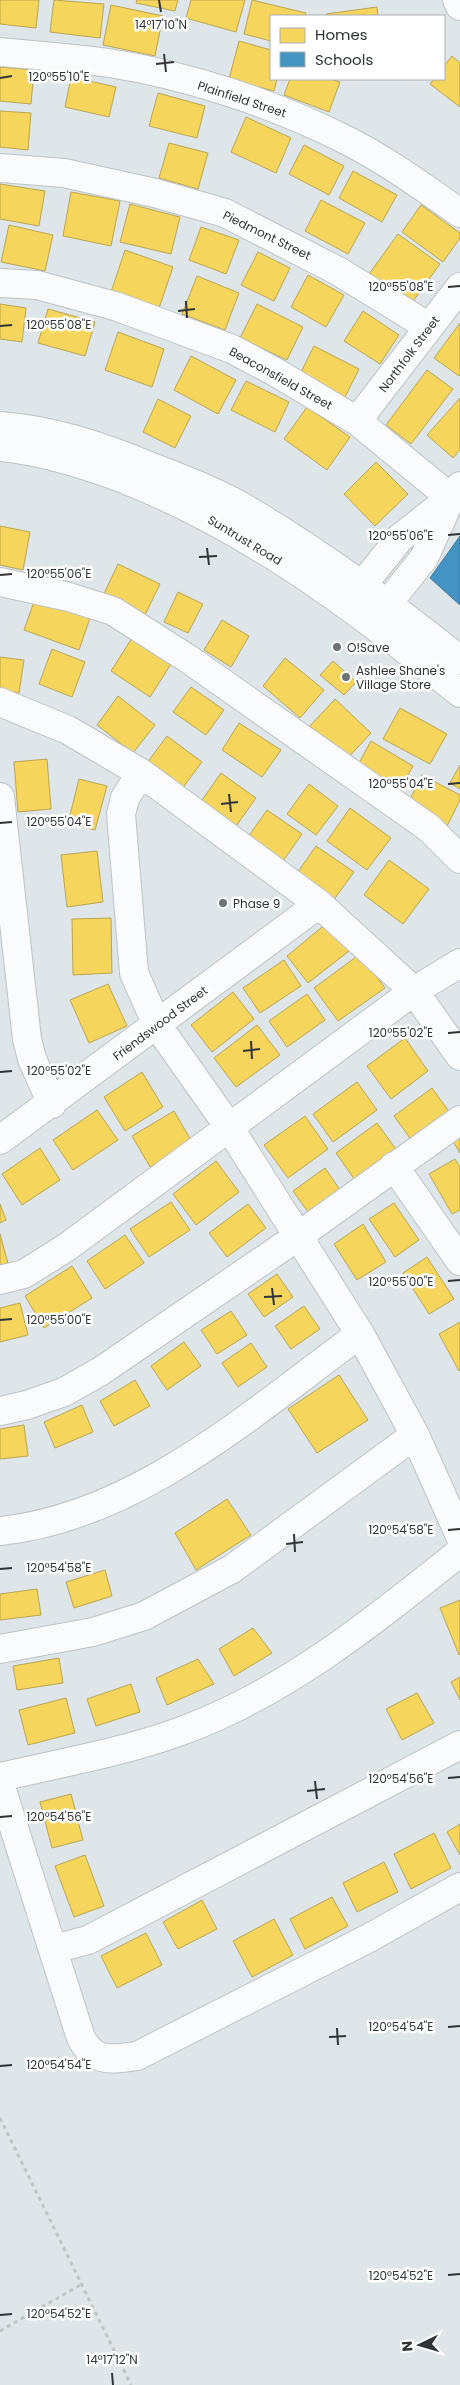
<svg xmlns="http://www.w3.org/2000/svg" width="460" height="2385" font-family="Poppins,sans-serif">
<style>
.homes{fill:#f6d55c;stroke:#baa551}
.schools{fill:#4393c3;stroke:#3d7699}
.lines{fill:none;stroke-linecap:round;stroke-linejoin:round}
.minor-casing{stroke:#bcc3c6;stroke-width:30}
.path{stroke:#c0c4c5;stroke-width:3;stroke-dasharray:4 4;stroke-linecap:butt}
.minor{stroke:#fafbfc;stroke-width:28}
.ticks{fill:none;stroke:#2f3437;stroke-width:2}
.poi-dot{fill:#6c7275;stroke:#fff;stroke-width:2}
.labels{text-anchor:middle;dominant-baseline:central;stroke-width:5;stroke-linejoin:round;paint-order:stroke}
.street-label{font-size:12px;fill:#2f3437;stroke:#fff}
.poi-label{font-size:12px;fill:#2f3437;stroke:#fff;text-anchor:start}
.ticks-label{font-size:12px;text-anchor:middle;fill:#2f3437;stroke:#fff;stroke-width:5;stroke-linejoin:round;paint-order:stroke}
</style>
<rect width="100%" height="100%" fill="#dee6e9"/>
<path class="homes" d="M 0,0 L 39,0 L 36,28 L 0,24 Z
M 54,0 L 104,4 L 100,38 L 50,32 Z
M 137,0 L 178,0 L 175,11 L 136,3 Z
M 191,0 L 245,0 L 236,32 L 186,18 Z
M 252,0 L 306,13 L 305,16 L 271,16 L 271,41 L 244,34 Z
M 111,5 L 163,16 L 155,56 L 103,45 Z
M 377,7 L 378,16 L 326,16 L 326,14 Z
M 239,41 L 271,50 L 271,79 L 277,79 L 274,91 L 229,79 Z
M 452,56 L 460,63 L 460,107 L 430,84 L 434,79 L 444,79 L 444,66 Z
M 0,67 L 34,70 L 31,104 L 0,101 Z
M 71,77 L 116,87 L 109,117 L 65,107 Z
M 290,79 L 330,79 L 340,82 L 329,112 L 284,95 Z
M 158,93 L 205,106 L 197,138 L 149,126 Z
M 0,111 L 31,113 L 28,150 L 0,147 Z
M 246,117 L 291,138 L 276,173 L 231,152 Z
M 169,143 L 208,153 L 198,189 L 159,178 Z
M 304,145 L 344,166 L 329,195 L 289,174 Z
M 353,171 L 397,195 L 382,222 L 339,198 Z
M 0,184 L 45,191 L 39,226 L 0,219 Z
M 71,192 L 120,201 L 111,246 L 63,236 Z
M 321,200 L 365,223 L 348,254 L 305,231 Z
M 130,204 L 180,217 L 171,254 L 120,242 Z
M 421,205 L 460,233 L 460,238 L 443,262 L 402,232 Z
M 9,225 L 53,235 L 45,271 L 1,262 Z
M 201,227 L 239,240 L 226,274 L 189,260 Z
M 398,234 L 440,264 L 411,304 L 369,274 Z
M 125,250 L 173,267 L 159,308 L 111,292 Z
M 258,252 L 290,268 L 274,301 L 241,285 Z
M 308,275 L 344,295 L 326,327 L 291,307 Z
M 197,276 L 239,293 L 225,330 L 182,314 Z
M 0,304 L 26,308 L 22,342 L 0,339 Z
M 257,304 L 303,327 L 287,360 L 240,338 Z
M 48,309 L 95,322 L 85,356 L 38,343 Z
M 363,311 L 399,335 L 380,364 L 344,341 Z
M 460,323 L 460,374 L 459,376 L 434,358 Z
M 118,332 L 164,349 L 152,387 L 105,370 Z
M 314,346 L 359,369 L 342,403 L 297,380 Z
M 191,356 L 236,380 L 218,414 L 174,390 Z
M 427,370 L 453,389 L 411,444 L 386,425 Z
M 246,381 L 289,402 L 275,432 L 231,410 Z
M 460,398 L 460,450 L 453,458 L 427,435 Z
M 158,399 L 191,416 L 175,448 L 143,432 Z
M 307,407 L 350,437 L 327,470 L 284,439 Z
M 376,462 L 408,494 L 375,526 L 344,494 Z
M 0,526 L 30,532 L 23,570 L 0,565 Z
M 118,564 L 160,584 L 144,617 L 102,598 Z
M 178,592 L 203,604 L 188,633 L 164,622 Z
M 35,599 L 90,618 L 79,650 L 24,630 Z
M 222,620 L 249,636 L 231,667 L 204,650 Z
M 132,638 L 171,664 L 150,697 L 111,671 Z
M 52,649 L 85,662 L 72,697 L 39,684 Z
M 0,657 L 24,660 L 19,693 L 0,689 Z
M 285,658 L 324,690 L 300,718 L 263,686 Z
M 333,661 L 356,682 L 344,695 L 320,675 Z
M 191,687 L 224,710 L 206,735 L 173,712 Z
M 118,696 L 155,725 L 133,753 L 97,725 Z
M 335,699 L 371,733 L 346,760 L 310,726 Z
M 400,708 L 447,734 L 430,764 L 383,739 Z
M 239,723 L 281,750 L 262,777 L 222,750 Z
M 167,736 L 202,762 L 182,789 L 147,763 Z
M 371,741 L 413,766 L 395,798 L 353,774 Z
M 47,759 L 51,809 L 18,812 L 14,762 Z
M 460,765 L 460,789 L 450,783 Z
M 221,773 L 256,798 L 234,829 L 200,803 Z
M 422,775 L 460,795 L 460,800 L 447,826 L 407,805 Z
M 79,779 L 107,786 L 95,830 L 68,823 Z
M 309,784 L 338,806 L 316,835 L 287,814 Z
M 350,808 L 391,838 L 367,870 L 327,841 Z
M 267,810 L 302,834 L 281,864 L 246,840 Z
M 316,846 L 354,872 L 330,905 L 293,879 Z
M 97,851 L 103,902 L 67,907 L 61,855 Z
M 389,860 L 429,889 L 403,924 L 364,895 Z
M 111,918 L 112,973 L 73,975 L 72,919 Z
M 327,923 L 349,951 L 308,983 L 287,956 Z
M 360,954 L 385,988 L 338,1021 L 314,988 Z
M 284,960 L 301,986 L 260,1013 L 243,988 Z
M 108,984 L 127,1026 L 89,1043 L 70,1000 Z
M 233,992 L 254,1019 L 212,1052 L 191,1025 Z
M 307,994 L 325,1020 L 287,1047 L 269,1021 Z
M 257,1025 L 280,1055 L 236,1087 L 214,1058 Z
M 405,1038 L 428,1071 L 391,1099 L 367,1066 Z
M 142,1072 L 163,1107 L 125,1131 L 104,1097 Z
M 357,1082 L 377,1110 L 333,1142 L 313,1114 Z
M 432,1088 L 453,1117 L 415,1145 L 394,1116 Z
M 97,1110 L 118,1140 L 73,1170 L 53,1140 Z
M 174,1111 L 192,1142 L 150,1167 L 132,1136 Z
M 305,1116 L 328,1149 L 288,1178 L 264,1145 Z
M 377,1123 L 398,1152 L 357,1183 L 336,1153 Z
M 460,1138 L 460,1153 L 453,1141 Z
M 40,1148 L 60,1180 L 22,1205 L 2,1174 Z
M 455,1159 L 460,1167 L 460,1210 L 452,1214 L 429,1174 Z
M 216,1161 L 239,1192 L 196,1225 L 173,1194 Z
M 325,1168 L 345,1197 L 314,1220 L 293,1191 Z
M 171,1202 L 190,1230 L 149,1257 L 130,1229 Z
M 394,1203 L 419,1240 L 395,1257 L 369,1219 Z
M 0,1204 L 6,1220 L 0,1223 Z
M 248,1204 L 266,1228 L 227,1257 L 209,1233 Z
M 363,1224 L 386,1262 L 357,1280 L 334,1244 Z
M 0,1234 L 9,1267 L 0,1270 Z
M 125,1235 L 144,1263 L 105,1289 L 87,1261 Z
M 427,1257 L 454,1299 L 429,1314 L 403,1273 Z
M 72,1266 L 92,1298 L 44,1328 L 25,1296 Z
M 277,1274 L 293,1297 L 264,1317 L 248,1294 Z
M 20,1303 L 28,1335 L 0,1342 L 0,1308 Z
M 304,1306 L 320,1329 L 291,1349 L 275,1326 Z
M 231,1311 L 247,1335 L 217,1354 L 201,1330 Z
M 460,1322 L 460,1370 L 459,1371 L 439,1334 Z
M 184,1342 L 201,1366 L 167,1390 L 151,1366 Z
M 251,1343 L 267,1367 L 238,1387 L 222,1363 Z
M 339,1375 L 368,1420 L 317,1453 L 288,1409 Z
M 135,1380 L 150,1406 L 114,1426 L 100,1401 Z
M 82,1405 L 93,1432 L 55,1448 L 44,1422 Z
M 24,1425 L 28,1456 L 0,1459 L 0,1429 Z
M 227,1499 L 251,1535 L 196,1570 L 175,1533 Z
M 105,1570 L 112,1596 L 74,1608 L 66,1582 Z
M 37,1589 L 41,1615 L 0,1620 L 0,1594 Z
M 460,1600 L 460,1654 L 459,1655 L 440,1608 Z
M 253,1628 L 272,1653 L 234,1676 L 219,1649 Z
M 59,1658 L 63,1683 L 17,1690 L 13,1666 Z
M 198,1659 L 214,1684 L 167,1705 L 156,1678 Z
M 460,1677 L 460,1700 L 451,1682 Z
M 131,1684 L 140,1712 L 96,1726 L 87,1699 Z
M 417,1693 L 434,1723 L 402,1740 L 386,1709 Z
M 66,1698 L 75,1733 L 28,1745 L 19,1710 Z
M 71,1794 L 83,1840 L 52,1848 L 40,1802 Z
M 460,1824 L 460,1855 L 447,1832 Z
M 434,1833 L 451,1868 L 411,1889 L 394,1854 Z
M 85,1855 L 104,1906 L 74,1917 L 55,1866 Z
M 384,1862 L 398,1892 L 357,1912 L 343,1883 Z
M 332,1897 L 348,1926 L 305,1949 L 290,1919 Z
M 202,1900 L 217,1929 L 178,1949 L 163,1922 Z
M 274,1919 L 293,1955 L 252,1977 L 233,1941 Z
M 146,1933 L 162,1965 L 117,1988 L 101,1956 Z"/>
<path class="schools" d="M 460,536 L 460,605 L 430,578 Z"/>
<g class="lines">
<g class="minor-casing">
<path id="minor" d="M 457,0 L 460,6
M 0,52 C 36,55 73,58 109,63 C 187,75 275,104 346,140 C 386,160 423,187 460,213
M 0,168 L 64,173 L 155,193 L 225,213 L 338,271 L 429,327
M 0,283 L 37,285 L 115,306 L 232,349 L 277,373 L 357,421 L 451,498
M 357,421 L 460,287
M 0,426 C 53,430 101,446 149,466 C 185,480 223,494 256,515 C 327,558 395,608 460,660
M 0,447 C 42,451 81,463 121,478 C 247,527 356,608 460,693
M 0,582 L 69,597 L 113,611 L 187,658 L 429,828 L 460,859
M 351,599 L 400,538 L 448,500
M 376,618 L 424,558 L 451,498 L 460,486
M 0,702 L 68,730 L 141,773 L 319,904 L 414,991 L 460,1056
M 141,773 L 125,798 L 121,814 L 134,973 L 157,1025 L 229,1127 L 360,1334 L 415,1435 L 460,1536
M 0,797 L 27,1039 L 32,1059 L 52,1104
M 0,1140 L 319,904
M 394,1166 L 460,1261
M 0,1280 L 24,1274 L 67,1247 L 414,991 L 460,963
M 0,1411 L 27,1405 L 64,1392 L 101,1371 L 297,1237 L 460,1120
M 0,1531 C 137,1517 253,1412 360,1334
M 0,1649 L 93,1632 L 144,1616 L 232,1569 L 415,1435
M 0,1777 C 61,1763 125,1752 184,1730 C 287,1692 375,1620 460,1552
M 0,1784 L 81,2038 C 95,2064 112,2059 137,2056 L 369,1938 L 460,1887
M 54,1949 L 88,1940 L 460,1745"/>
</g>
<path class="path" d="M 0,2118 L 131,2385
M 0,2331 L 82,2284"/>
<use href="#minor" class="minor"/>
</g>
<path class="ticks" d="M 159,0 L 161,12M 164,54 L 166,72M 156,64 L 174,62M 0,78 L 12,76M 448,287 L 460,286M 186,301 L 187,318M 178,311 L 195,309M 0,326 L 12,325M 448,535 L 460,534M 207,548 L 209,565M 199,557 L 217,556M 0,575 L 12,574M 448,784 L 460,783M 229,794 L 231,812M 221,804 L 238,802M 0,823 L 12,822M 448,1033 L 460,1032M 251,1041 L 252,1059M 243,1051 L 260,1049M 0,1072 L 12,1071M 448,1281 L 460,1280M 272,1288 L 274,1305M 264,1297 L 282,1296M 0,1320 L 12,1319M 448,1530 L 460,1529M 294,1534 L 295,1552M 286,1544 L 303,1542M 0,1569 L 12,1568M 448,1778 L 460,1777M 315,1781 L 317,1799M 307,1791 L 325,1789M 0,1817 L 12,1816M 448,2027 L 460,2026M 337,2028 L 338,2045M 329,2037 L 346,2036M 0,2066 L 12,2065M 448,2275 L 460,2274M 0,2315 L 12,2314M 112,2373 L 113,2385"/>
<g class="poi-dot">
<circle cx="337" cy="647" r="5"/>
<circle cx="346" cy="677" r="5"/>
<circle cx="223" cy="903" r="5"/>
</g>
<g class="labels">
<g class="street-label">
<text transform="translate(242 99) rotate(18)">Plainfield Street</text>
<text transform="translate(267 235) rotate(26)">Piedmont Street</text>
<text transform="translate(409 354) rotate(-53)">Northfolk Street</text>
<text transform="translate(281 378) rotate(29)">Beaconsfield Street</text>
<text transform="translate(245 540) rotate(31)">Suntrust Road</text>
<text transform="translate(160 1023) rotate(-37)">Friendswood Street</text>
</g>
<g class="poi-label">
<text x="347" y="647">O!Save</text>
<text x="356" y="670">Ashlee Shane's<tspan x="356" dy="14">Village Store</tspan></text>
<text x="233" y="903">Phase 9</text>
</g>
</g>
<g class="ticks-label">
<text x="161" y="29">14°17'10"N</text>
<text x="59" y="81">120°55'10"E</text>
<text x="401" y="291">120°55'08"E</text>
<text x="59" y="329">120°55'08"E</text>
<text x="401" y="540">120°55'06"E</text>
<text x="59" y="578">120°55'06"E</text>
<text x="401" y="788">120°55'04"E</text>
<text x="59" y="826">120°55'04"E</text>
<text x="401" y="1037">120°55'02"E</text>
<text x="59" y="1075">120°55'02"E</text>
<text x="401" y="1286">120°55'00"E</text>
<text x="59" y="1324">120°55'00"E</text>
<text x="401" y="1534">120°54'58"E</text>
<text x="59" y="1572">120°54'58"E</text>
<text x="401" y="1783">120°54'56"E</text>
<text x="59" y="1821">120°54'56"E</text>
<text x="401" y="2031">120°54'54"E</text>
<text x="59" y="2069">120°54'54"E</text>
<text x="401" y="2280">120°54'52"E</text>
<text x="59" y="2318">120°54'52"E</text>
<text x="112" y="2364">14°17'12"N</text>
</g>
<rect x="270" y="15" width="175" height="65" fill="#ffffff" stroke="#acaeaf"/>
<rect x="280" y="28" width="25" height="15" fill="#f6d55c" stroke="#acaeaf"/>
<text x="315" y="40" font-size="15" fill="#2f3437">Homes</text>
<rect x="280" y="52" width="25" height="15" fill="#4393c3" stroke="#acaeaf"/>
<text x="315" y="65" font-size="15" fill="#2f3437">Schools</text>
<g transform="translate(420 2345) rotate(265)" stroke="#ffffff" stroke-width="4" paint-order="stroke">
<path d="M0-4L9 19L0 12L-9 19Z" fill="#2f3437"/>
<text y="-8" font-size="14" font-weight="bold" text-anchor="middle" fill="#2f3437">N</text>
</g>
</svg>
